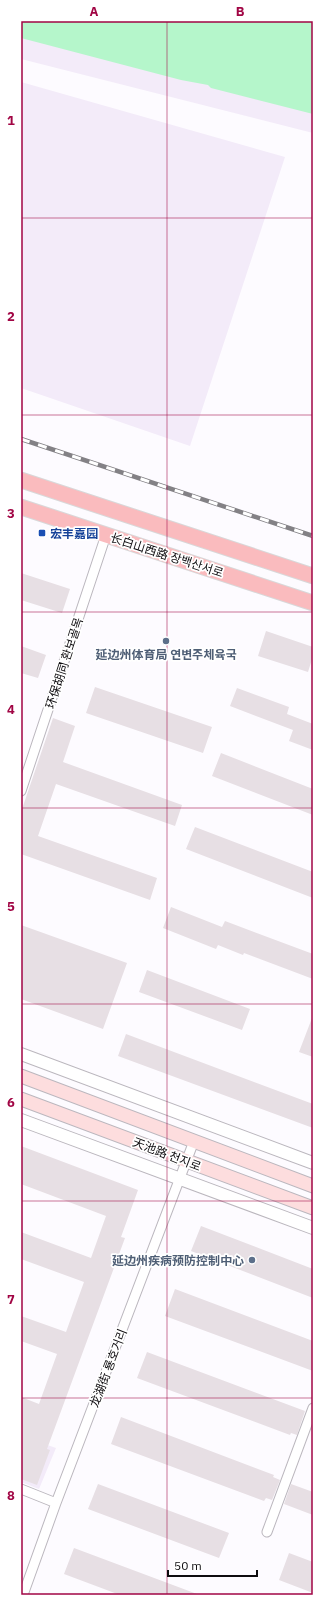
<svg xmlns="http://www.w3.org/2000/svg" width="334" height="1616" font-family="'IBM Plex Sans','Noto Sans SC','Noto Sans KR',sans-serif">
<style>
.built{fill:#f3ebf9}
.green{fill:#b5f6cb}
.building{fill:#e7dfe4}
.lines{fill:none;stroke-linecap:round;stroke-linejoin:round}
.minor-casing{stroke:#bbb7be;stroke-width:11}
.tertiary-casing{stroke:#bbb7be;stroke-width:14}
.secondary-casing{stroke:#bbb7be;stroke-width:15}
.primary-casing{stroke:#d8d8d9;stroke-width:17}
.minor{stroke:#fff;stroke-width:9}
.tertiary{stroke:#fff;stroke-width:12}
.secondary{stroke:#fdddde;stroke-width:13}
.primary{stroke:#fabbbe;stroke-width:15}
.rail-casing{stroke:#838185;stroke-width:4.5}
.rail{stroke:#fff;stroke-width:3;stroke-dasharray:9;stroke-linecap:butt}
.grid{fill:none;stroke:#a10544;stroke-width:1;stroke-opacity:0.55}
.transit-dot{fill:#1a4fb4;stroke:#fff;stroke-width:1.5}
.service-dot{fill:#5c6f8a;stroke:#fff;stroke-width:1.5}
.labels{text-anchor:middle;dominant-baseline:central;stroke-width:3.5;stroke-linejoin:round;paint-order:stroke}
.transit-label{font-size:12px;font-weight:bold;fill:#164399;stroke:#fff;text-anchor:start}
.street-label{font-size:12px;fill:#0e0c0f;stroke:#fff}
.service-label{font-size:12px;font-weight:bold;fill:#4e5e75;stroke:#fff}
.neatline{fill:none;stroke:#a10544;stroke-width:1.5}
.grid-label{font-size:13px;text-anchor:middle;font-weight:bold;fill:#a10544}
</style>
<rect width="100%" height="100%" fill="#fdfbff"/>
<path class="built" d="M 21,21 L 313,21 L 313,133 L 21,59 Z
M 21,82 L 285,157 L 190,446 L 21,388 Z
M 21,1436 L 56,1448 L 39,1489 L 21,1482 Z"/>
<path class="green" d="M 21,21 L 313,21 L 313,114 L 211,88 L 208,85 L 181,80 L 21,38 Z"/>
<path class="building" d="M 21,573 L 70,589 L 62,613 L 21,600 Z
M 266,631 L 313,647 L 313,656 L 308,672 L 258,656 Z
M 21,646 L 46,655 L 38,678 L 21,673 Z
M 95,687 L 212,727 L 203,753 L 86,713 Z
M 237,688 L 289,707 L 287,714 L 313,724 L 313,750 L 289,741 L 293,730 L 230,706 Z
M 53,718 L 75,726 L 63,762 L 182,805 L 175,826 L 56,784 L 38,836 L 157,878 L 150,900 L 21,854 L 21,812 Z
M 221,753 L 313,789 L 313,815 L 212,776 Z
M 195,827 L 313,872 L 313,898 L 186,849 Z
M 171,907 L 222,927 L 225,921 L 313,954 L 313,979 L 244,953 L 243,955 L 218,945 L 216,949 L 163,928 Z
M 21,925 L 127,963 L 103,1029 L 21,999 Z
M 147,970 L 250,1009 L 242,1030 L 139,992 Z
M 312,1018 L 313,1018 L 313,1057 L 299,1052 Z
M 126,1034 L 313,1104 L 313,1128 L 118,1056 Z
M 21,1146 L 138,1190 L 121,1237 L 125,1238 L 47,1449 L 50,1450 L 37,1485 L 21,1479 L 21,1397 L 39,1404 L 57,1354 L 21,1341 L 21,1316 L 66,1332 L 84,1282 L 21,1259 L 21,1232 L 91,1258 L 106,1216 L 21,1184 Z
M 201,1226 L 313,1269 L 313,1298 L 191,1251 Z
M 175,1289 L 313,1341 L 313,1371 L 165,1316 Z
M 147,1352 L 305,1411 L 297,1435 L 291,1433 L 290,1435 L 137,1378 Z
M 121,1417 L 274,1475 L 273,1477 L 280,1480 L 272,1500 L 266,1498 L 264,1501 L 111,1444 Z
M 98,1484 L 229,1533 L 219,1558 L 88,1509 Z
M 291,1484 L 313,1492 L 313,1515 L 284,1504 Z
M 74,1548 L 197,1594 L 197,1595 L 120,1595 L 64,1574 Z
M 289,1553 L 313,1562 L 313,1593 L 279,1580 Z"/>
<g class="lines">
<g class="minor-casing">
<path id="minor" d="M 21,791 L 106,535
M 21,1489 L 56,1503
M 267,1532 L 313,1408
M 23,1595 L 56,1503 L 194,1141"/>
</g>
<g class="tertiary-casing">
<path id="tertiary" d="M 21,1054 L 313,1163
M 21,1120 L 313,1228"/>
</g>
<g class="secondary-casing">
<path id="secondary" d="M 21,1076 L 313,1186
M 21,1099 L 313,1208"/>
</g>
<g class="primary-casing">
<path id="primary" d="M 21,480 L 313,576
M 21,507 L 313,603"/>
</g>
<use href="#minor" class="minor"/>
<use href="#tertiary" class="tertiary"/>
<use href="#secondary" class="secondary"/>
<use href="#primary" class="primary"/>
<g class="rail-casing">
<path id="rail" d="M 21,439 L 313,536"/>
</g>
<use href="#rail" class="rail"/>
</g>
<path class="grid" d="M 167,21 L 167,1595M 21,218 L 313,218M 21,415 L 313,415M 21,612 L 313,612M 21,808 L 313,808M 21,1004 L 313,1004M 21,1201 L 313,1201M 21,1398 L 313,1398"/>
<rect class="transit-dot" x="38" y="529" width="8" height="8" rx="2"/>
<g class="service-dot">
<circle cx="166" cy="641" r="4"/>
<circle cx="252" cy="1260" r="4"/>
</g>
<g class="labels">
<g class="transit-label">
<text x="50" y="533">宏丰嘉园</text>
</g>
<g class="street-label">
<text transform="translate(167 555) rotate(18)">长白山西路 장백산서로</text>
<text transform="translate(64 663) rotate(-72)">环保胡同 환보골목</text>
<text transform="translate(167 1154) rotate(21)">天池路 천지로</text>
<text transform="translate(108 1368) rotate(-69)">龙湖街 룡호거리</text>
</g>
<g class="service-label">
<text x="166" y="654">延边州体育局 연변주체육국</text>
<text x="244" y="1260" text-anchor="end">延边州疾病预防控制中心</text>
</g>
</g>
<rect width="334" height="1616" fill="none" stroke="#ffffff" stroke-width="44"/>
<path d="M168 1570v6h89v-6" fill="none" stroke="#0e0c0f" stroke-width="2"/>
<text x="174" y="1570" font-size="12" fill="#0e0c0f" stroke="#ffffff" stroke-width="3" paint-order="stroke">50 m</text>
<rect x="22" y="22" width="290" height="1572" class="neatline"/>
<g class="grid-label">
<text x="94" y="16">A</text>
<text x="240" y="16">B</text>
<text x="11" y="125">1</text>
<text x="11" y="321">2</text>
<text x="11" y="518">3</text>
<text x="11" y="714">4</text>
<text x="11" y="911">5</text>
<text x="11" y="1107">6</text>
<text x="11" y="1304">7</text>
<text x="11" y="1500">8</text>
</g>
</svg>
